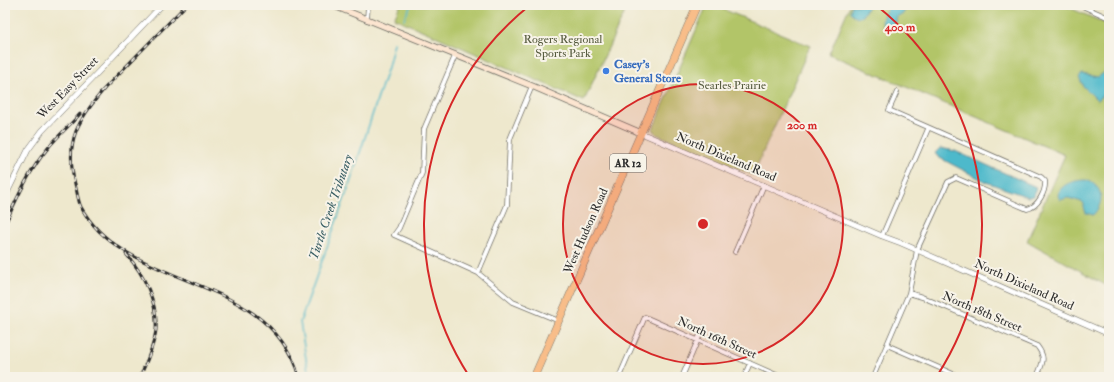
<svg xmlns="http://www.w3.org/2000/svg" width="1114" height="382" font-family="'IM FELL Double Pica',serif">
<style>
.green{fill:#b2c568;stroke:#6e784a}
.water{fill:#4eb9cb;stroke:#3c727b}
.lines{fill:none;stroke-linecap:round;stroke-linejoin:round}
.stream{stroke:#4eb9cb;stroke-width:1.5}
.minor-casing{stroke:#6f6d64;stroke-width:5.5}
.tertiary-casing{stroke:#6f6d64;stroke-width:6}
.secondary-casing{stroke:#6f6d64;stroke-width:7}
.trunk-casing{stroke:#6f6d64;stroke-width:8}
.minor{stroke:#fff;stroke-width:4}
.tertiary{stroke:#fff;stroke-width:5}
.secondary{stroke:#fce5d0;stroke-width:5.5}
.trunk{stroke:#f8bd89;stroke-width:7}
.rail-casing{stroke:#2b2b2b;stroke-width:3}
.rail{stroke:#f7f3e8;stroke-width:1.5;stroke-dasharray:4.5;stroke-linecap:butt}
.ring{fill:none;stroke:#d62828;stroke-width:2}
.shop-dot{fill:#3f7fe0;stroke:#f7f3e8;stroke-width:1.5}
.labels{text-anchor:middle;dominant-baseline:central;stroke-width:4;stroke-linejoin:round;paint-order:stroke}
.shield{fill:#f7f3e8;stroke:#686764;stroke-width:1}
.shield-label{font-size:11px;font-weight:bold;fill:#2b2b2b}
.park-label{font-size:12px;fill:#54593d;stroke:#f7f3e8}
.shop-label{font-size:12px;font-weight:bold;fill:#366cbe;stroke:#f7f3e8;text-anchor:start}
.street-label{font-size:12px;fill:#2b2b2b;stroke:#f7f3e8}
.water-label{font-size:13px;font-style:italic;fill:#375d63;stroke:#f7f3e8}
.centre{fill:#d62828;stroke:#f7f3e8;stroke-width:2}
.ring-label{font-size:12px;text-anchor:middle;font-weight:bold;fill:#d62828;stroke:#f7f3e8;stroke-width:4;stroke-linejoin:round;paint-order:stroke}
</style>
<rect width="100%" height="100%" fill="#f7f3e8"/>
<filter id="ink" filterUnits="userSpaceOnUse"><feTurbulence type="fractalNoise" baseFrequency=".025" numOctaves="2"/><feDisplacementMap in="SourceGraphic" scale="8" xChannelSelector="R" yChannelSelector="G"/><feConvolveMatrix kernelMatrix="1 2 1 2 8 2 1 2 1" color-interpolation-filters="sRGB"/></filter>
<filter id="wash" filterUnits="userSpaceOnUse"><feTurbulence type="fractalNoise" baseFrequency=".012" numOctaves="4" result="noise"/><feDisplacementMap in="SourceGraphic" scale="16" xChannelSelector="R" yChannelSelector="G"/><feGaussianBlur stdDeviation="0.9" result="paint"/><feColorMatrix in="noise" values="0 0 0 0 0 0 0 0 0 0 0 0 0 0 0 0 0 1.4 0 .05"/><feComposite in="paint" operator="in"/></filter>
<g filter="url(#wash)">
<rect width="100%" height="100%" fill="#eee8cd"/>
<path class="green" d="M 400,5 L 628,5 L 584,101 L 394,18 Z
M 707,5 L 713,5 L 810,46 L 753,175 L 656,134 L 653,129 Z
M 850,5 L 1063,5 L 1107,24 L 1109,23 L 1109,287 L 1027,241 L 1065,155 L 829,54 Z"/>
<path class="water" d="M 852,5 L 869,5 L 862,16 L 857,18 L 850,12 Z
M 890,5 L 909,5 L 902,15 L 897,16 L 896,22 L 888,28 L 883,26 L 882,20 L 884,14 Z
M 1109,69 L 1109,84 L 1100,99 L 1097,100 L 1083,86 L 1079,77 L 1082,74 L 1098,77 Z
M 940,148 L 955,151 L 1036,187 L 1034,196 L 1028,197 L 986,182 L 938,157 L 935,153 Z
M 1086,180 C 1104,186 1105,203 1093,215 L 1086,213 L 1082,202 L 1068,198 L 1060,200 L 1058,196 C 1059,184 1075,180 1086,180 Z"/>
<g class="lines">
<path class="stream" d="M 404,19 L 411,5
M 309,377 L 300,322 L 349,186 L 388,67 L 394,43"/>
</g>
</g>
<g filter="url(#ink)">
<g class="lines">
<g class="minor-casing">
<path id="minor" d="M 1080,5 L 1109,18
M 367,20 L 368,5
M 455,56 L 424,129 L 422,173 L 399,228 L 394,235 L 478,273 L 513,302 L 559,321
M 882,236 L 928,129
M 735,252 L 764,185
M 478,273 L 507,205 L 510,139 L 532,86
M 909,293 L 922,297 L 1037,346 C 1047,359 1042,363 1037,377
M 887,345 L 960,377
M 619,377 L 645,317 L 781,377
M 682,377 L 703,328
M 744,377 L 750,363
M 873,377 L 909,293 L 917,250 L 948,182 L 956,178 L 1027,209 C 1038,207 1046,191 1045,181 L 1041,177 L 889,110 L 897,92"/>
</g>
<g class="tertiary-casing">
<path id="tertiary" d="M 641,133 L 882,236 L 901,243 L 1109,334
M 5,197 L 28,150 L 42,131 L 162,5"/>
</g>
<g class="secondary-casing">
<path id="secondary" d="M 332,5 L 532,86 L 641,133"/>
</g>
<g class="trunk-casing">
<path id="trunk" d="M 534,377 L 697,5"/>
</g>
<use href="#minor" class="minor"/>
<use href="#tertiary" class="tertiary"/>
<use href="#secondary" class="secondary"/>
<use href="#trunk" class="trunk"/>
<g class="rail-casing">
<path id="rail" d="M 105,88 C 78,120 64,141 75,184 C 77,191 78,201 81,207 C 126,291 269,271 299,377
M 101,92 L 186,5
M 5,224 C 17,198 29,171 48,148 C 58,136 70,125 80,114
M 126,254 C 144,274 158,303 156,330 C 154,346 146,363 140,377"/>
</g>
<use href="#rail" class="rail"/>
</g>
</g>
<circle cx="703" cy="224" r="140" fill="#d62828" fill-opacity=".12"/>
<g class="ring">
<circle cx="703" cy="224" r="140"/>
<path d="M469 376A279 279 0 0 1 529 6M877 6A279 279 0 0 1 937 376"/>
</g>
<circle class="shop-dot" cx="606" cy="71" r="4"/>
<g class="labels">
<rect class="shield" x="610" y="154" width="36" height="18" rx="3"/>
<g class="shield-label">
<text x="628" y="163">AR 12</text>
</g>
<g class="park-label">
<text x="563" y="39">Rogers Regional<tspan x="563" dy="14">Sports Park</tspan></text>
<text x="732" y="85">Searles Prairie</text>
</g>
<g class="shop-label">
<text x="614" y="64">Casey's<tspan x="614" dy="14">General Store</tspan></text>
</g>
<g class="street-label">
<text transform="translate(68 88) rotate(-46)">West Easy Street</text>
<text transform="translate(726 157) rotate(23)">North Dixieland Road</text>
<text transform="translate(586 231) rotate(-66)">West Hudson Road</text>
<text transform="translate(1024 285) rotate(24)">North Dixieland Road</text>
<text transform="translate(982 312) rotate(23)">North 18th Street</text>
<text transform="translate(717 338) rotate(24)">North 16th Street</text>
</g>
<g class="water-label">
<text transform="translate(331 207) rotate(-71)">Turtle Creek Tributary</text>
</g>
</g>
<circle cx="703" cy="224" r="6" class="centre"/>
<g class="ring-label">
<text x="900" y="31">400 m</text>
<text x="802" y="129">200 m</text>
</g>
<rect width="1114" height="382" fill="none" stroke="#f7f3e8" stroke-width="20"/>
</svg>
